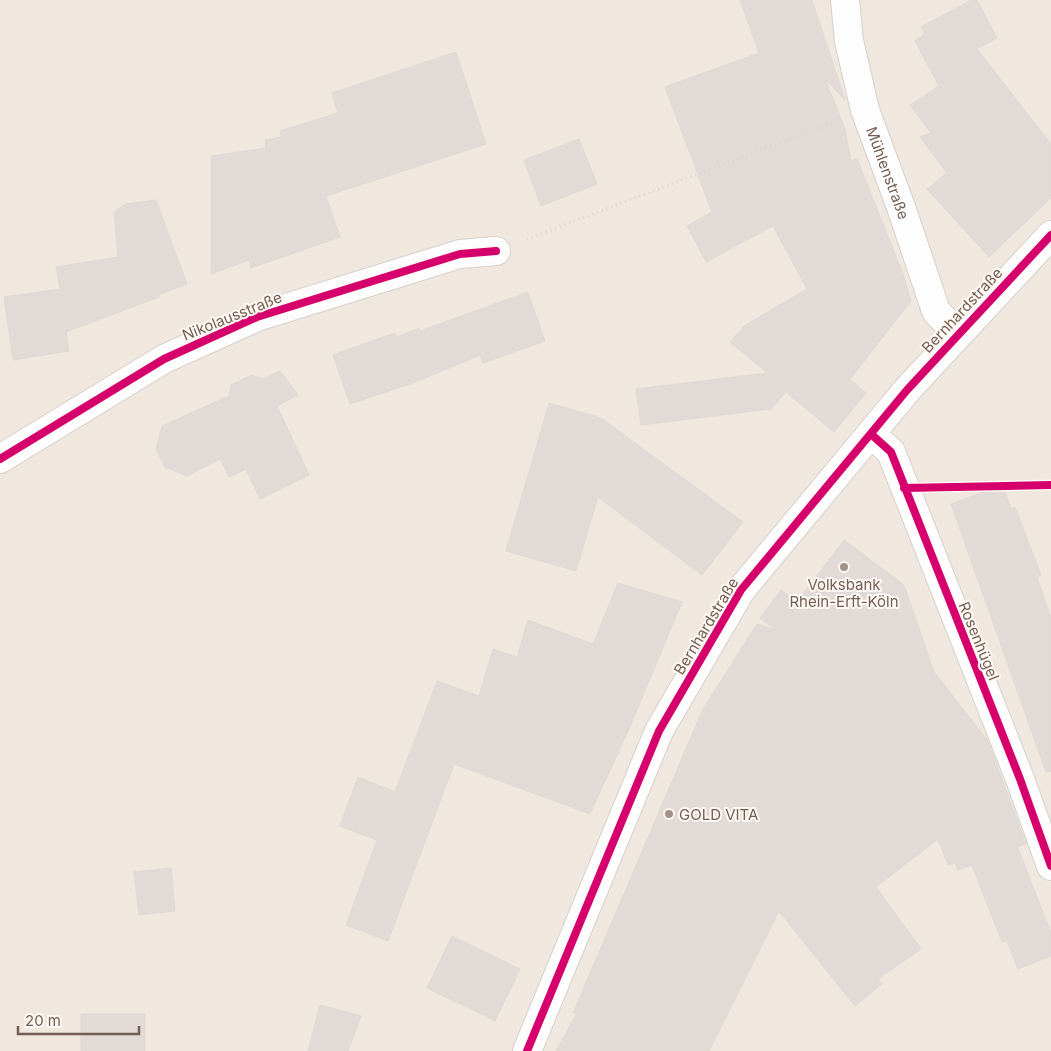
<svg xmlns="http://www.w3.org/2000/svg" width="1051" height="1051" font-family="Inter,sans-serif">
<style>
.residential{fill:#f0e7df}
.building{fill:#e1dad6;stroke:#e0d8d3}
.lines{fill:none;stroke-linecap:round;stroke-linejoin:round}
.street-casing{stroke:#d6d0cb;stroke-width:30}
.secondary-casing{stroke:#d6d0cb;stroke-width:30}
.path{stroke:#dad4d0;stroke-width:3;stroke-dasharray:1 4;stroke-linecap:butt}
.street{stroke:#fefdfd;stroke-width:28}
.secondary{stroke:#fefdfd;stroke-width:28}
.cycleway-casing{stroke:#fef9f4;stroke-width:11}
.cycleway{stroke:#d6006c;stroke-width:8}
.poi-dot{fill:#a29289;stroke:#fef9f4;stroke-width:2}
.labels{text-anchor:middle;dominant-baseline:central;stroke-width:4;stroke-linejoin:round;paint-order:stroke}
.street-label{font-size:15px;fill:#745d52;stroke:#fef9f4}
.poi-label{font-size:15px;fill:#745d52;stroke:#fef9f4}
</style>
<rect width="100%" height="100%" fill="#f8f4f0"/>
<path class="residential" d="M 0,0 L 1051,0 L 1051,1051 L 0,1051 Z"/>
<path class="building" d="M 740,0 L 812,0 L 845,100 L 825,79 L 845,129 L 851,161 L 857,159 L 903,274 L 911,301 L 850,379 L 866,393 L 834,432 L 786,392 L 771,409 L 641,425 L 636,389 L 767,373 L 730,342 L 744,326 L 807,289 L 773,226 L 706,262 L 687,226 L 712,212 L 665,87 L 759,53 Z
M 971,0 L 977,0 L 997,38 L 977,49 L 1051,144 L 1051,198 L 989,257 L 927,189 L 947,173 L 920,137 L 931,133 L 910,105 L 939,86 L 915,41 L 925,34 L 921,27 Z
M 456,52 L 486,144 L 326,196 L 340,237 L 251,268 L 249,260 L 211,274 L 211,156 L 266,148 L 265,140 L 282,137 L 280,131 L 338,113 L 332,93 Z
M 579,139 L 597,184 L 541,206 L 524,160 Z
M 156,200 L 187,284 L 158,295 L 159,297 L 66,332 L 69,351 L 13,360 L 4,297 L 60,289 L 56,267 L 118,257 L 114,212 L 126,204 Z
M 528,292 L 545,341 L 483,363 L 480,355 L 413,383 L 350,404 L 333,355 L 395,333 L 397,337 L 419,328 L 420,331 Z
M 280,371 L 298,395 L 277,406 L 309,475 L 260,499 L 246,469 L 229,477 L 220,459 L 187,476 L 165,467 L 156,449 L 162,426 L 229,396 L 231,385 L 252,375 L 262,379 Z
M 549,403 L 601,418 L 743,522 L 702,575 L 598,497 L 576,571 L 506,551 Z
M 991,489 L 1004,489 L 1011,509 L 1015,507 L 1041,575 L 1037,577 L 1051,618 L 1051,771 L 1046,772 L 951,504 Z
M 844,540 L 904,585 L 934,672 L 988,741 L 1026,844 L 1017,846 L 1051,933 L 1051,956 L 1018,969 L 1007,941 L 1002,942 L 972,865 L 958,870 L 955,863 L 948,865 L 938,839 L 876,887 L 921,949 L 878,979 L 882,984 L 855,1006 L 779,911 L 709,1051 L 556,1051 L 577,1013 L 573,1013 L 703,709 L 757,624 L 776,630 L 760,618 L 781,590 L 797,602 Z
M 618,583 L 682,602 L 628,731 L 590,814 L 454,764 L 388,941 L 346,925 L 377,840 L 340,826 L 358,777 L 395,792 L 437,681 L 479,696 L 493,649 L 517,657 L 528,620 L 593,644 Z
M 171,868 L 175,911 L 139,915 L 134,872 Z
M 452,936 L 520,969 L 495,1021 L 427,988 Z
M 320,1005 L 361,1016 L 348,1051 L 308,1051 Z
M 81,1014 L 145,1014 L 145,1051 L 81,1051 Z"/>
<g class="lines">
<g class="street-casing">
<g id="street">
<path id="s1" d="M 845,0 L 849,41 L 865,110 L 902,210 L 936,311 L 958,335"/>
<path d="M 871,434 L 891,452 L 1020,779 L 1051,866"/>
<path d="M 0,459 L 164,359 L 257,317 L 460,254 L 496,251"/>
</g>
</g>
<g class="secondary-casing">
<path id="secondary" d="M 527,1051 L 659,731 L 741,590 L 907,390 L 1051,235"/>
</g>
<path class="path" d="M 527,239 L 832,123"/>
<use href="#street" class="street"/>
<use href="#secondary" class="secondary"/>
<g class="cycleway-casing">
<path id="cycleway" d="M 871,434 L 891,452 L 1020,779 L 1051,866
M 0,459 L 164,359 L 257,317 L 460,254 L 496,251
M 904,488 L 1051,485
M 527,1051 L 659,731 L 741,590 L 907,390 L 1051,235"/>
</g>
<use href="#cycleway" class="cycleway"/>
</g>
<g class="poi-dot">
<circle cx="844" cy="567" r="5"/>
<circle cx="669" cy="814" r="5"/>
</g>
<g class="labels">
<g class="street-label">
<text stroke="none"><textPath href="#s1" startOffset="179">Mühlenstraße</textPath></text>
<text transform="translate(962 310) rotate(-47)">Bernhardstraße</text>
<text transform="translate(232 316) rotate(-22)">Nikolausstraße</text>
<text transform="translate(706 626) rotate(-59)">Bernhardstraße</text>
<text transform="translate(979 641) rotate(68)">Rosenhügel</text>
</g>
<g class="poi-label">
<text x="844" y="584">Volksbank<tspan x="844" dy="17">Rhein-Erft-Köln</tspan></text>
<text x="679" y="814" text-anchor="start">GOLD VITA</text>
</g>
</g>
<path d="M18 1026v8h121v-8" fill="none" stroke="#745d52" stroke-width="2.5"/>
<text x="25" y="1026" font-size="15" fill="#745d52" stroke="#fef9f4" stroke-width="4" paint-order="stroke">20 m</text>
</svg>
